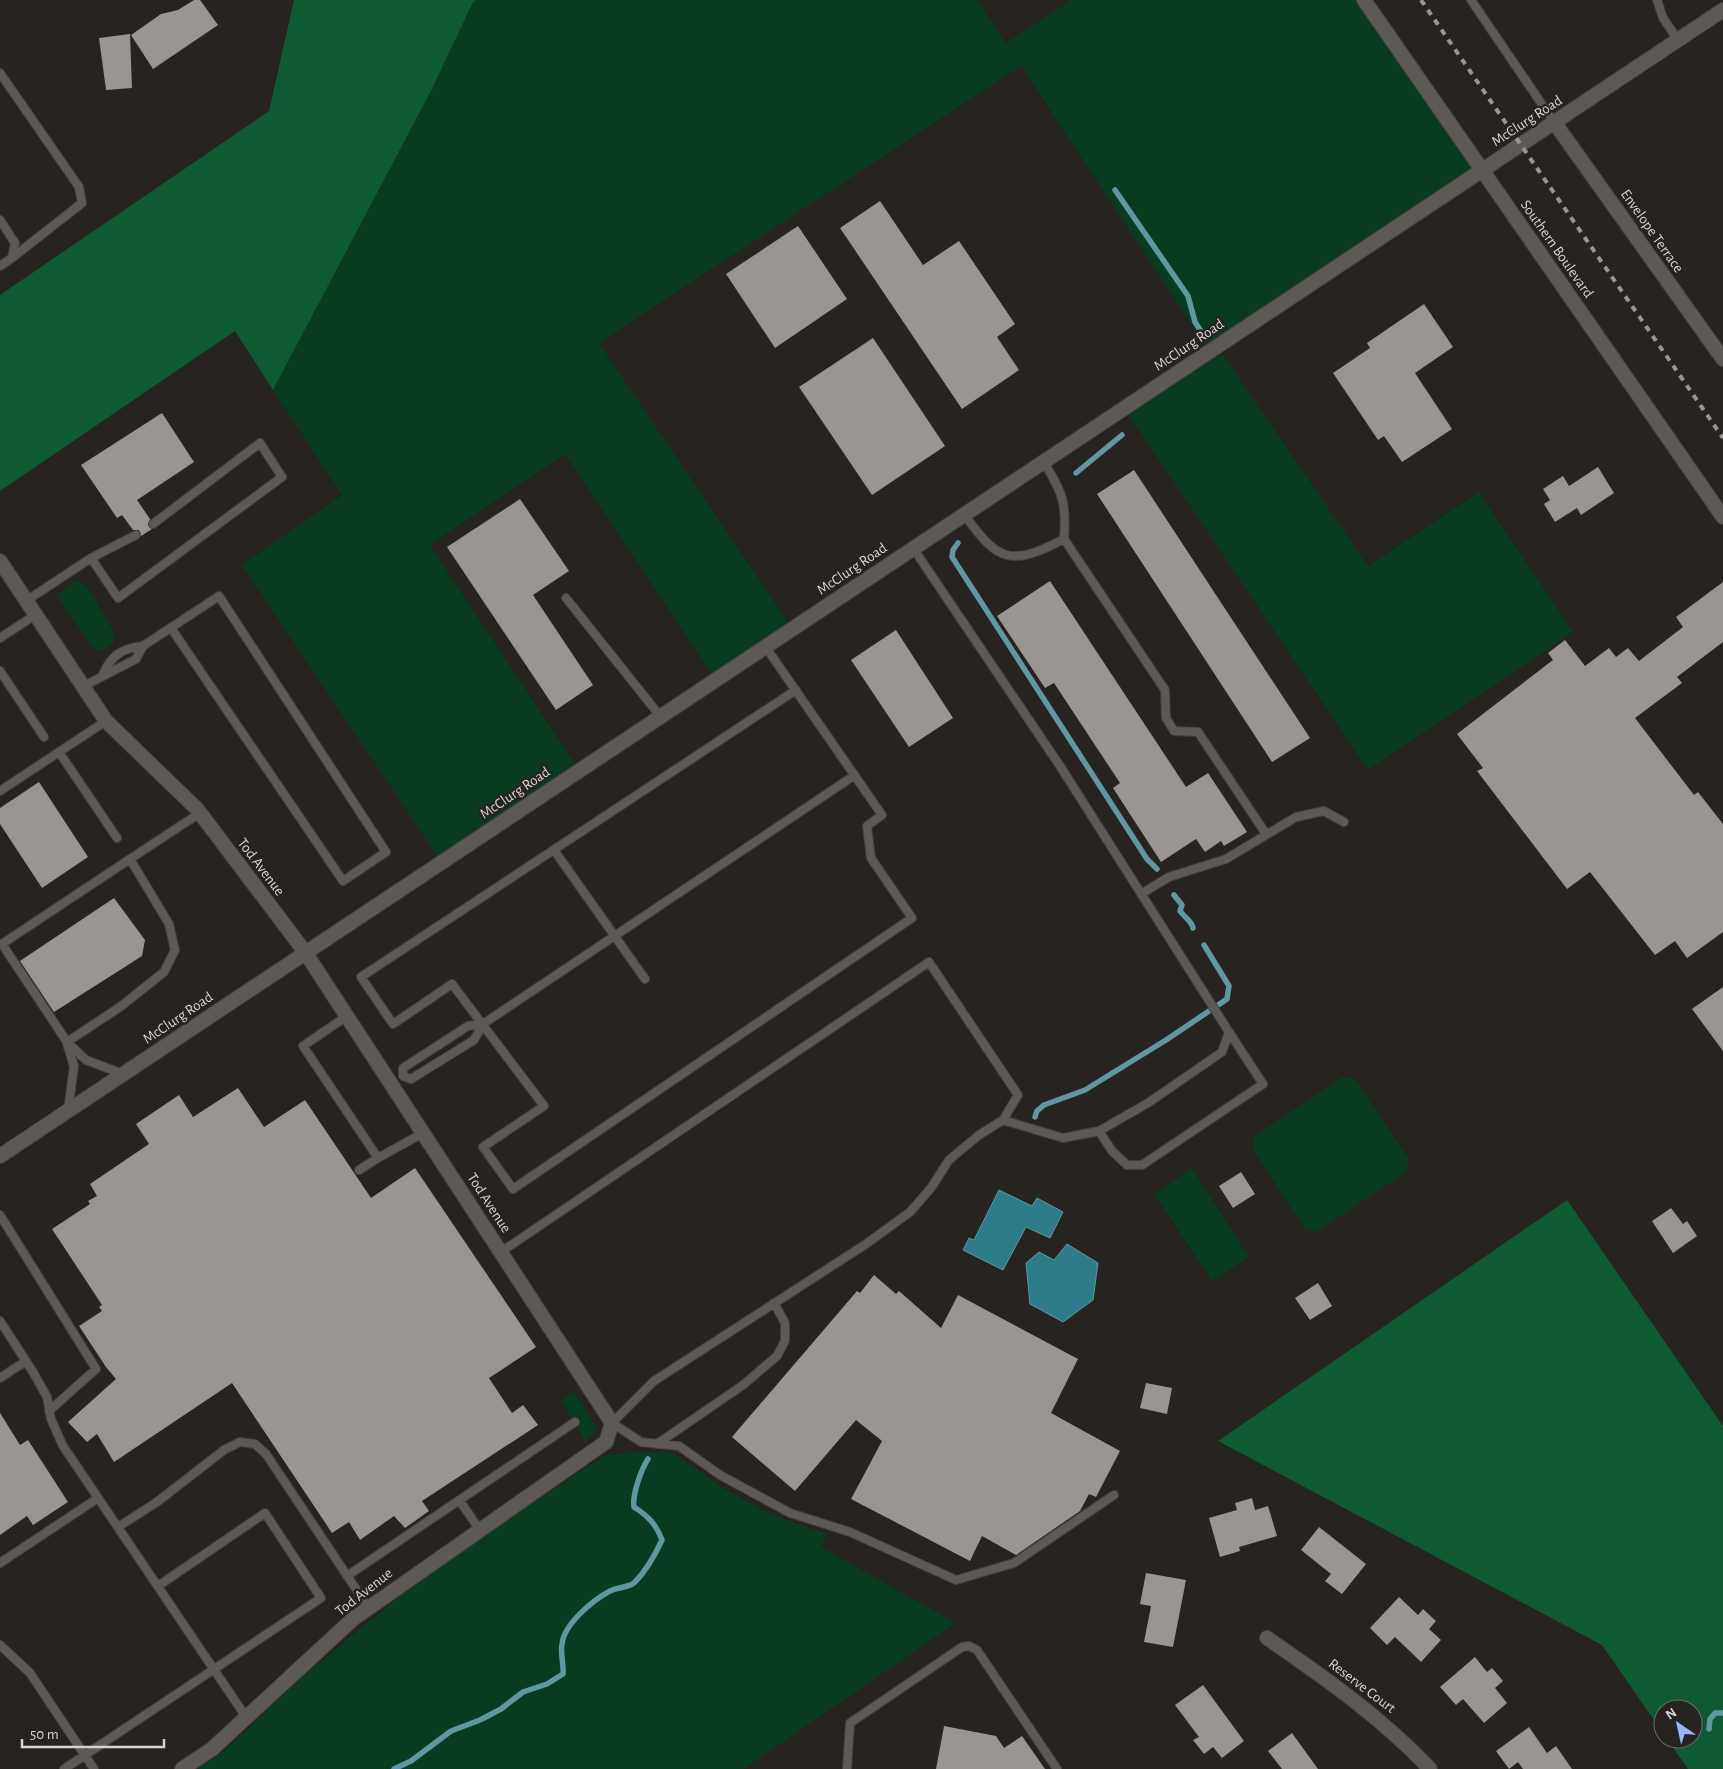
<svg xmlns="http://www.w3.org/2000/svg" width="1723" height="1769" font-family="'Alegreya Sans',sans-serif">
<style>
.green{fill:#083b1f}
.forest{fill:#0e5a32}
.water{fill:#2e7c8a;stroke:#6197a0}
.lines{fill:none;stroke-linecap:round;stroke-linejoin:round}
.stream{stroke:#6197a0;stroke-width:5.5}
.building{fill:#999592}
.service-casing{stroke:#43403f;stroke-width:10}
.minor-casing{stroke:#43403f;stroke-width:16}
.tertiary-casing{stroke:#43403f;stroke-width:16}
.service{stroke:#5d5957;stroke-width:8}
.minor{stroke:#5d5957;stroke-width:14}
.tertiary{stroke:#5d5957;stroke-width:14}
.rail{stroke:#989695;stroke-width:4;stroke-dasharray:6 6;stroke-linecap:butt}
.labels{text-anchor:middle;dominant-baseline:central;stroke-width:5;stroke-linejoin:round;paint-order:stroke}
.street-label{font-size:15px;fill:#d7d5d4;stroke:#262321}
</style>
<rect width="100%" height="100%" fill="#262321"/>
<path class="green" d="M 476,0 L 977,0 L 1006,43 L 1071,0 L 1364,0 L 1483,169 L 1217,346 L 1368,566 L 1479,492 L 1573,632 L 1368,770 L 1124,408 L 1209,351 L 1021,66 L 599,343 L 792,628 L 715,679 L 565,454 L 430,545 L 579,770 L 441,862 L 242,565 L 342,495 L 273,390 L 432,89 L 473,2 Z
M 76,581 C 89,583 95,600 101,610 C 110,626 127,645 97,651 L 93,648 L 59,599 L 58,594 Z
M 1343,1077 L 1355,1079 L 1409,1159 L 1406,1172 L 1316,1232 L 1304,1228 L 1252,1148 L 1253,1137 Z
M 1192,1168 L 1249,1257 L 1212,1281 L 1154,1194 Z
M 574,1392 L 597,1428 L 586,1443 L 561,1400 Z
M 628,1452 L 671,1452 L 723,1488 L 770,1514 L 827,1534 L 821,1547 L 956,1623 L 744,1769 L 198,1769 L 223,1752 L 309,1671 L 432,1570 L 605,1455 Z"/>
<path class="forest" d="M 294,0 L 476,0 L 473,2 L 432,89 L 273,390 L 235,331 L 0,491 L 0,295 L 269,111 Z
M 1567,1200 L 1723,1426 L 1723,1769 L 1688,1769 L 1667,1739 L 1693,1739 L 1693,1709 L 1663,1709 L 1663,1733 L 1602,1645 L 1218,1441 Z"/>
<path class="water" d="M 999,1190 L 1032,1206 L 1037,1198 L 1063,1212 L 1050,1238 L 1026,1227 L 1003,1270 L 963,1250 L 969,1238 L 974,1240 Z
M 1067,1244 L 1098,1263 L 1093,1300 L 1063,1322 L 1030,1304 L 1026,1263 L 1039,1252 L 1054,1260 Z"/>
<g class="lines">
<path class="stream" d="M 1115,190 L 1188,296 L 1195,322 L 1202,333
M 1076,473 L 1122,435
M 958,543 L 953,550 L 952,557 L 1147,859 L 1157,869
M 1174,895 L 1182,905 L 1180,911 C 1184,917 1192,921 1193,928
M 1035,1117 L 1037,1111 L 1044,1105 L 1085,1090 L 1166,1040 L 1227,999 L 1229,986 L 1204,945
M 1709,1729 L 1710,1719 L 1715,1713 L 1723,1713
M 394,1769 L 411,1761 L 451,1731 L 480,1720 L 501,1709 L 523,1692 L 547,1684 L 563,1674 C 564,1664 560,1654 562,1644 C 564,1624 593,1600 610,1591 C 617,1587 629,1588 635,1582 C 646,1571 655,1555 662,1540 C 656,1524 648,1516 634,1507 C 632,1495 641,1470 648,1459"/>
</g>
<path class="building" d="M 194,0 L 200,0 L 218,25 L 153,69 L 131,35 L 161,14 L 178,10 Z
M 130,34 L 132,88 L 106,90 L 99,38 Z
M 880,201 L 923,265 L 959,241 L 1015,324 L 997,337 L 1019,370 L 962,409 L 840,228 Z
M 798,226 L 847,299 L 775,348 L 726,274 Z
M 1424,304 L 1453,347 L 1415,373 L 1452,429 L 1402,462 L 1384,436 L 1378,440 L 1333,373 L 1370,348 L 1367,343 Z
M 873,338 L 945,446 L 872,495 L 799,387 Z
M 162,413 L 194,462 L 137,500 L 150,519 L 148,525 L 152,529 L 141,536 L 139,530 L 133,530 L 122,515 L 117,518 L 81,465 Z
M 1598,467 L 1614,493 L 1581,515 L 1577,508 L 1555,522 L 1544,504 L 1550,500 L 1543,489 L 1563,476 L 1569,486 Z
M 1134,470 L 1310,738 L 1272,762 L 1097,494 Z
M 520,499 L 569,571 L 533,595 L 593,685 L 556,710 L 447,547 Z
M 1050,581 L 1186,787 L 1208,773 L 1247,832 L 1224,846 L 1221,841 L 1205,852 L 1196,839 L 1161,862 L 1113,788 L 1120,783 L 1054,683 L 1045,688 L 997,616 Z
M 1723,582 L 1723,642 L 1677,677 L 1682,683 L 1635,718 L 1694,795 L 1698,792 L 1723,824 L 1723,932 L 1687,958 L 1675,941 L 1655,955 L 1590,872 L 1567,889 L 1477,771 L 1483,768 L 1457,734 L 1553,660 L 1548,653 L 1565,640 L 1585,666 L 1609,648 L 1616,657 L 1628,648 L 1639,661 L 1683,627 L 1676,617 Z
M 896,630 L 953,718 L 909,747 L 851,660 Z
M 39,782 L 88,857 L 42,888 L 0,824 L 0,808 Z
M 114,898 L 145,940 L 142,956 L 54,1012 L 20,961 Z
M 1723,987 L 1723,1051 L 1692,1009 Z
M 238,1088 L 264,1127 L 305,1100 L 371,1198 L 415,1168 L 536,1347 L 489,1378 L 512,1413 L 523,1405 L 538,1425 L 422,1501 L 429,1511 L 405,1528 L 394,1516 L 360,1540 L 349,1522 L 332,1533 L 232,1383 L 114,1462 L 97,1434 L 87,1442 L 68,1422 L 116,1379 L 106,1367 L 79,1326 L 102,1311 L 99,1307 L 102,1305 L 52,1229 L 90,1204 L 88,1201 L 97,1196 L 90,1184 L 149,1144 L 136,1124 L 179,1095 L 193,1117 Z
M 1241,1172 L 1255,1194 L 1233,1208 L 1219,1186 Z
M 1671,1208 L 1683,1224 L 1687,1221 L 1697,1236 L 1673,1253 L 1652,1221 Z
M 874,1275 L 896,1294 L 899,1291 L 941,1328 L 958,1295 L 1078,1359 L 1051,1413 L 1120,1451 L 1096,1497 L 1089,1494 L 1080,1511 L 1016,1555 L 982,1536 L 970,1561 L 851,1499 L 882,1441 L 856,1420 L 795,1491 L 732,1437 L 857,1291 L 860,1293 Z
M 1318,1283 L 1332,1306 L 1310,1320 L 1295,1298 Z
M 1146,1383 L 1172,1388 L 1167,1414 L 1140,1408 Z
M 0,1413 L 20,1445 L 28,1440 L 68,1502 L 33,1525 L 27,1516 L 0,1535 Z
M 1252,1498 L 1255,1510 L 1268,1506 L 1277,1536 L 1239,1547 L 1240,1551 L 1220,1557 L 1209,1518 L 1237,1510 L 1235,1503 Z
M 1319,1527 L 1366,1564 L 1342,1594 L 1325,1581 L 1331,1574 L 1301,1550 Z
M 1146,1573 L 1186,1580 L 1173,1647 L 1144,1642 L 1151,1606 L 1140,1604 Z
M 1399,1597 L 1418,1615 L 1423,1609 L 1436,1621 L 1429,1629 L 1441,1640 L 1421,1662 L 1395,1637 L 1387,1645 L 1370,1628 Z
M 1475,1657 L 1487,1672 L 1492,1668 L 1503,1681 L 1495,1688 L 1507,1703 L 1484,1723 L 1463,1699 L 1456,1705 L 1440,1687 Z
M 1203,1685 L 1244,1741 L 1222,1758 L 1213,1747 L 1204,1754 L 1193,1740 L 1199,1737 L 1175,1705 Z
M 944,1726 L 996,1736 L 1004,1748 L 1022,1736 L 1045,1769 L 936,1769 Z
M 1529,1727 L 1547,1753 L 1556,1746 L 1572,1769 L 1523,1769 L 1518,1762 L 1509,1769 L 1496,1751 Z
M 1292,1733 L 1318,1769 L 1282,1769 L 1268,1751 Z"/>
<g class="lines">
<g class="service-casing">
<path id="service" d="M 1471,0 L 1554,122
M 1657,0 L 1663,18 L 1678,40
M 0,73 L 79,187 L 82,203 L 12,258
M 0,220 L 15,243 L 12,258 L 0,266
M 1043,461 C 1062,491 1067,503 1064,539
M 964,514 C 998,562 1011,567 1064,539 L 1165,690 L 1166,718 L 1174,731 L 1198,732 L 1266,834
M 913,548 L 1060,766 L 1229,1032 L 1222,1052 L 1148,1103 L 1099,1131 L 1063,1138 L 1003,1120 L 979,1135 L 949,1160 L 931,1188 L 910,1212 L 866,1244 L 654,1381 L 612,1423 L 641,1442 L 679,1446 L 720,1475 L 790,1513 L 850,1532 L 956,1580 L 1014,1563 L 1114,1495
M 91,558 L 136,535
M 566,598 L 660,716
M 26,601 L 91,558 L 118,598 L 282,477 L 260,443 L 153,524
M 0,638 L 35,615
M 765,646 L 882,815 L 867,826 L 871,858 L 912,918 L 513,1189 L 483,1147 L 544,1106 L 452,984 L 393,1024 L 361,977 L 796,690
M 0,671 L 44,737
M 103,674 C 112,655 122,648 143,646
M 82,687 L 136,659 L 143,646 L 219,596 L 386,852 L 343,881 L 171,628
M 59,752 L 117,838
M 0,791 L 106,721
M 554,850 L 645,979
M 1141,894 L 1169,877 L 1226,859 L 1296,817 L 1324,811 L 1344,822
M 347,1016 L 303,1046 L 378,1158 L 423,1133
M 67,1042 L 120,1007 L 164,972 L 175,950 L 169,924 L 130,859 L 200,813
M 67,1044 L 74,1066 L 68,1111
M 123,1074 L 86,1060 L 67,1042 L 2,944 L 130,859
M 403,1076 L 403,1068 L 468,1026 L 483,1024 L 855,775
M 403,1076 L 411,1079 L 474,1040 L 483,1024
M 1099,1131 L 1112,1151 L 1127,1165 L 1142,1165 L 1263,1084 L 1229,1032
M 359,1170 L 378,1158
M 0,1215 L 96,1369 L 49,1411
M 501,1252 L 929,962 L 1018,1095 L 1003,1120
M 0,1321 L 33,1372 L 47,1397 L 51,1419 L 63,1446 L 246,1717
M 0,1378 L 26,1361
M 657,1444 L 743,1385 L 777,1356 L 785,1341 L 785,1323 L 774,1303
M 459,1500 L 480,1530
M 118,1527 L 157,1502 L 224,1450 L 240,1442 L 255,1444 L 266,1454 L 368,1607
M 0,1563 L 98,1498
M 347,1576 L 575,1422
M 0,1645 L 30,1673 L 94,1769
M 64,1769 L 321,1598 L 265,1513 L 158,1586
M 847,1769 L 850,1723 L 962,1647 L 969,1646 L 977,1650 L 1057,1769"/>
</g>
<g class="minor-casing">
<path id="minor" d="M 1554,122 L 1723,359
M 0,561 L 106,721 L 197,809 L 305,952 L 612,1423 L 606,1442 L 353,1619 L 212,1749 L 182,1769
M 1267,1638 C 1325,1678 1381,1717 1430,1769"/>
</g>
<g class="tertiary-casing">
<path id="tertiary" d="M 1364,0 L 1723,517
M 0,1156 L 1723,10"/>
</g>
<use href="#service" class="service"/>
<use href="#minor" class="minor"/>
<use href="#tertiary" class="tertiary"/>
<path class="rail" d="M 1421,0 L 1723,438"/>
</g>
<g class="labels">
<g class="street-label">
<text transform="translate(1527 121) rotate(-33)">McClurg Road</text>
<text transform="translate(1652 231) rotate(55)">Envelope Terrace</text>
<text transform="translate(1557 249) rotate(55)">Southern Boulevard</text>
<text transform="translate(1189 345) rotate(-34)">McClurg Road</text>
<text transform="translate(852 569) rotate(-34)">McClurg Road</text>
<text transform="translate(515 793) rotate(-34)">McClurg Road</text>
<text transform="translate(261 867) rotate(53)">Tod Avenue</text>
<text transform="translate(178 1018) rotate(-34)">McClurg Road</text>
<text transform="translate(489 1203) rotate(57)">Tod Avenue</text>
<text transform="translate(364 1592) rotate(-38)">Tod Avenue</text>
<text transform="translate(1362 1686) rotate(37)">Reserve Court</text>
</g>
</g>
<g transform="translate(1678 1724) rotate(326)"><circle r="24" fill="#262321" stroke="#6d6a69"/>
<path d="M0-4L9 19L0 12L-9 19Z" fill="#9bb4fd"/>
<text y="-8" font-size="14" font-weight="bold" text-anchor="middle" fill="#d7d5d4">N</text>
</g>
<path d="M22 1739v8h142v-8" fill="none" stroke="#d7d5d4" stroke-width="2.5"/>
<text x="30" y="1739" font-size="15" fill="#d7d5d4" stroke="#262321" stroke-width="4" paint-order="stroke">50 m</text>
</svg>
